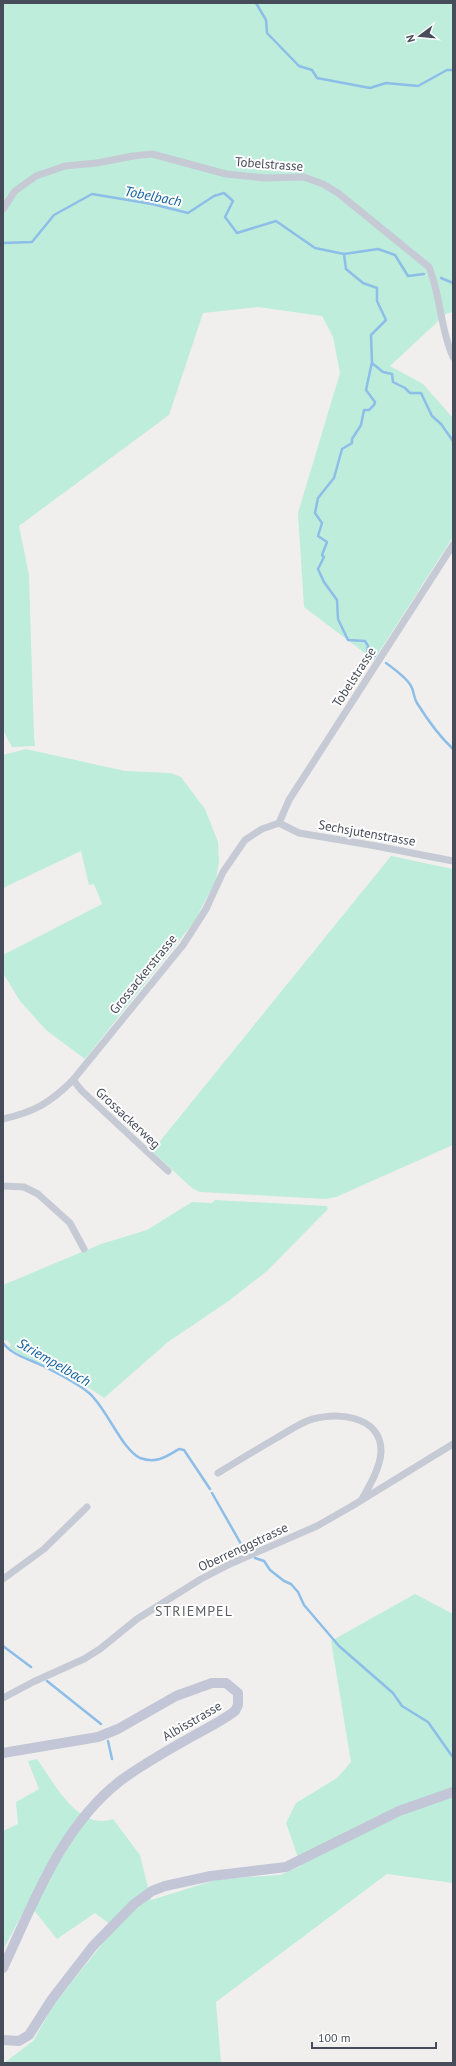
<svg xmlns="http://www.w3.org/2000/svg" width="456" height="2066" font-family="'PT Sans',sans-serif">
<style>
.green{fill:#beeddc}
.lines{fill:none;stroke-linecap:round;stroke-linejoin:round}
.stream{stroke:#8dbee8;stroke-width:2.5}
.minor{stroke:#c5cad5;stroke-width:7}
.secondary{stroke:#c2c6d6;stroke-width:10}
.labels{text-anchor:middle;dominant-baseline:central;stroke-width:4;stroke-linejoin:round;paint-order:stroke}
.street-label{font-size:13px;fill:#474c5b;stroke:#fff}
.water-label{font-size:14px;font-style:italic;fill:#135fa2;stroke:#fff}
.neighbourhood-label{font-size:14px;letter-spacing:1px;fill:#5b5d63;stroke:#fff}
</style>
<rect width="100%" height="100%" fill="#f1efee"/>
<path class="green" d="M 3,3 L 453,3 L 453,312 L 446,314 L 390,366 L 423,384 L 453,418 L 453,537 L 374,660 L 304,607 L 298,513 L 340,373 L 333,337 L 322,316 L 258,307 L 203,313 L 169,415 L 19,526 L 29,575 L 34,737 L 35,746 L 12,747 L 3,730 Z
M 26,749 L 125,771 L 171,773 L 181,777 L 205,809 L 218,842 L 219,862 L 216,880 L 194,922 L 85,1059 L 46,1030 L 20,1001 L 3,973 L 3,955 L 102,904 L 94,884 L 89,885 L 81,851 L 3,888 L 3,755 Z
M 391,856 L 453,869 L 453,1145 L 336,1197 L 326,1199 L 200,1192 L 192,1188 L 152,1151 Z
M 215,1200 L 327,1206 L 328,1209 L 267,1271 L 230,1300 L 168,1342 L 104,1398 L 79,1381 L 19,1354 L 9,1347 L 11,1345 L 7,1340 L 5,1341 L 3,1338 L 3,1285 L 101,1244 L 147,1230 L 192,1202 L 212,1203 Z
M 415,1594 L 453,1614 L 453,1883 L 387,1874 L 216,2002 L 221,2063 L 4,2063 L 33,2041 L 55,2003 L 115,1928 L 95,1913 L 57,1939 L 28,1903 L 3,1950 L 3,1831 L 18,1824 L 16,1802 L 39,1789 L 28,1761 L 37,1759 C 54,1783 78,1831 113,1819 L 140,1855 L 151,1900 L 219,1879 L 280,1875 L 301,1866 L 286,1823 L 296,1803 L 337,1778 L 351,1762 L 331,1641 Z"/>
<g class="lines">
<path class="stream" d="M 256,3 L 266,20 L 267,33 L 299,66 L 312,70 L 317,78 L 370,88 L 386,83 L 418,86 L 447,70 L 453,70
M 3,243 L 32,242 L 54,215 L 92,194 L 152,204 L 188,213 L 214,196 L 224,193 L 233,201 L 225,217 L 237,233 L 276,221 L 315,248 L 344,254 L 346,269 L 363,283 L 377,288 L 377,301 L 386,320 L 371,335 L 372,362 L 366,390 L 375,402 L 374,405 L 369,410 L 364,410 L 361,425 L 352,439 L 352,443 L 342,449 L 334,478 L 318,498 L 315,513 L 322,523 L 318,536 L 327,542 L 322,555 L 324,557 L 318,569 L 324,582 L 337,600 L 338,619 L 348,640 L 365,641 L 368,646 L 367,652 L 375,656
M 344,254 L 378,249 L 395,255 L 408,276 L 424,274
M 441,278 L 453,283
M 372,363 L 383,372 L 392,374 L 393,382 L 405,388 L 410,393 L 421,393 L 432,416 L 441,424 L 453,441
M 386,663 C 393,668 409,680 412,688 C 414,693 414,698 417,703 C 427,719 439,736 453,749
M 3,1343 C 13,1356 30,1359 45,1367 C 59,1374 77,1383 89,1393 C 106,1407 122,1450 140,1458 C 156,1464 166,1457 179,1449 L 184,1450 L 210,1489
M 212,1493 L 245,1551
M 255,1558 L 264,1561 L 270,1570 L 284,1581 L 291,1584 L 298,1592 L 304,1605 L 339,1646 L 393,1693 L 402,1706 L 428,1722 L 452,1756
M 3,1646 L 31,1667
M 47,1681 L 101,1724
M 108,1741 L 112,1759"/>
<path class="minor" d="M 3,209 L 15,191 L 36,176 L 65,166 L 97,163 L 133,156 L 152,154 L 226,174 L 265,178 L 304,177 L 323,184 L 338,193 L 429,267 C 441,296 440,329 453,357
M 279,823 L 289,800 L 453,545
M 279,823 L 299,833 L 376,846 L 453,861
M 73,1080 L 82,1091 L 168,1171
M 3,1119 C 34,1112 50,1103 73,1080 L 183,945 L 206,909 L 223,872 L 245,840 L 262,829 L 279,823
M 3,1186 L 24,1187 L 38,1194 L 70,1223 L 84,1249
M 218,1473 C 236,1462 254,1451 273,1440 C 284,1434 295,1426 307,1421 C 333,1411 382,1414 381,1452 C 380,1468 370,1485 362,1499
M 3,1579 L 44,1549 L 87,1507
M 3,1698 L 33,1682 L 84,1659 L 100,1649 L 137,1619 L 201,1579 L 230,1564 L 317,1526 L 352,1506 L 453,1444"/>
<path class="secondary" d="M 3,1753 L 98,1737 L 118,1729 L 176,1696 L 212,1683 L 226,1683 L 238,1693 L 238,1705 L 235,1711 C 222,1721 207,1728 193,1736 C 168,1750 143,1764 120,1781 C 61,1827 34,1902 3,1968
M 3,2040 L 19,2041 L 29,2035 L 52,1999 L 93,1946 L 134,1904 L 152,1891 L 165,1886 L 211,1876 L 286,1867 L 399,1811 L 453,1792"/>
</g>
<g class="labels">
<g class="street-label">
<text transform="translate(269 164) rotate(4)">Tobelstrasse</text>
<text transform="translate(354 677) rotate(-57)">Tobelstrasse</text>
<text transform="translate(367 833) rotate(10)">Sechsjutenstrasse</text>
<text transform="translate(143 974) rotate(-51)">Grossackerstrasse</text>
<text transform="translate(128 1118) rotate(43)">Grossackerweg</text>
<text transform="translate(243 1547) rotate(-25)">Oberrenggstrasse</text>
<text transform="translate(192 1721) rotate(-30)">Albisstrasse</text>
</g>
<g class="water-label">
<text transform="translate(153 196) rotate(11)">Tobelbach</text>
<text transform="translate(54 1362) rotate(30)">Striempelbach</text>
</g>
<g class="neighbourhood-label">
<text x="194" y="1611">STRIEMPEL</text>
</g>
</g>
<rect width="456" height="2066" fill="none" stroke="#474c5b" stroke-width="8"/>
<g transform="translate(420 36) rotate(254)" stroke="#ffffff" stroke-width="3" paint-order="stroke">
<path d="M0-3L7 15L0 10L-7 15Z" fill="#474c5b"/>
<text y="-6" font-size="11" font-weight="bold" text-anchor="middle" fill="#474c5b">N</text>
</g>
<path d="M312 2042v6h124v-6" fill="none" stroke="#474c5b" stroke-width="2"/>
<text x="318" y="2042" font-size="12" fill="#474c5b" stroke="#ffffff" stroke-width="3" paint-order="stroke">100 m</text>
</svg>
